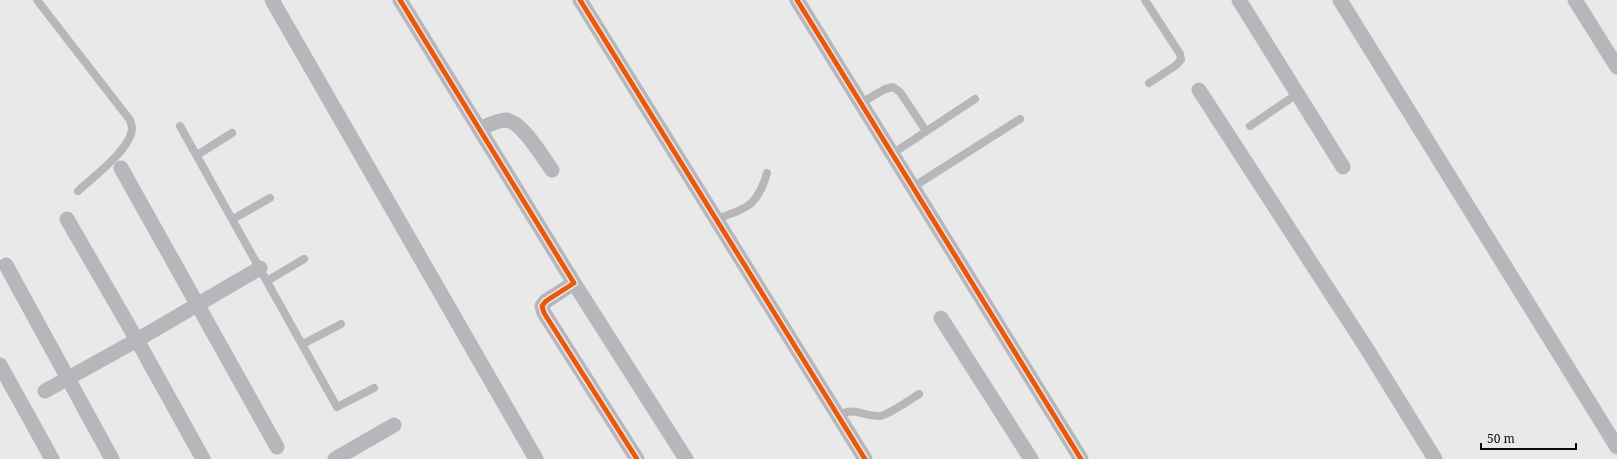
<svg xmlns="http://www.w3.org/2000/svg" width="1617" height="459" font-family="'Noto Serif',serif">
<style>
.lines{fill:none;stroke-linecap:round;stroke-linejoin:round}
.service{stroke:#b7b6bb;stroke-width:8}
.minor{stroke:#b7b6bb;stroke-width:15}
.cycleway-casing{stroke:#eae8ea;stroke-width:8}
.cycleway{stroke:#e8590c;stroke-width:5}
</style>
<rect width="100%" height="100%" fill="#e9e9e9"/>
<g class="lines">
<path class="service" d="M 37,0 L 130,120 C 131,123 132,126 132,129 C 130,150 93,177 78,191
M 1145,0 L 1180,54 L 1181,60 L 1175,66 L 1149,83
M 861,103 L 885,89 L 893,87 L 900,92 L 926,131
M 180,126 L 337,407 L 374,388
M 1250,126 L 1297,94
M 892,154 L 975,99
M 197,155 L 232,133
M 913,187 L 1020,119
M 233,219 L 270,198
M 716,219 C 747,208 757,207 767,173
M 267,281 L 304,259
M 303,344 L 341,324
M 838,415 C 857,406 862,417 880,416 C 888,415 911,399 919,394"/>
<path class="minor" d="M 272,0 L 536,459
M 400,0 L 574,283 L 546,301 L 542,306 L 544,313 L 637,459
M 580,0 L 865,459
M 797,0 L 1081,459
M 1239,0 L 1343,167
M 1340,0 L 1617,447
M 1575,0 L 1617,67
M 1199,90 L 1367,349 L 1435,459
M 479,129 C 487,126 497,120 506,120 C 522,121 543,158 552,170
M 121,168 L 277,447
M 67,219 L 137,340 L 203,459
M 6,265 L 112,459
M 574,283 L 686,459
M 941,318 L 1031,459
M 0,365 L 52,459
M 45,391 L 137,340 L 260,268
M 335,459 L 394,425"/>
<g class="cycleway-casing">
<path id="cycleway" d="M 400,0 L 574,283 L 546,301 L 542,306 L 544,313 L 637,459
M 580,0 L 865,459
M 797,0 L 1081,459"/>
</g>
<use href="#cycleway" class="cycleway"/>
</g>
<path d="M1481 443v6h95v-6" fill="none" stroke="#0e0d0e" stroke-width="2"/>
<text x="1487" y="443" font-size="12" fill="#0e0d0e" stroke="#eae8ea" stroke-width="3" paint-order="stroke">50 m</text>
</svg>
